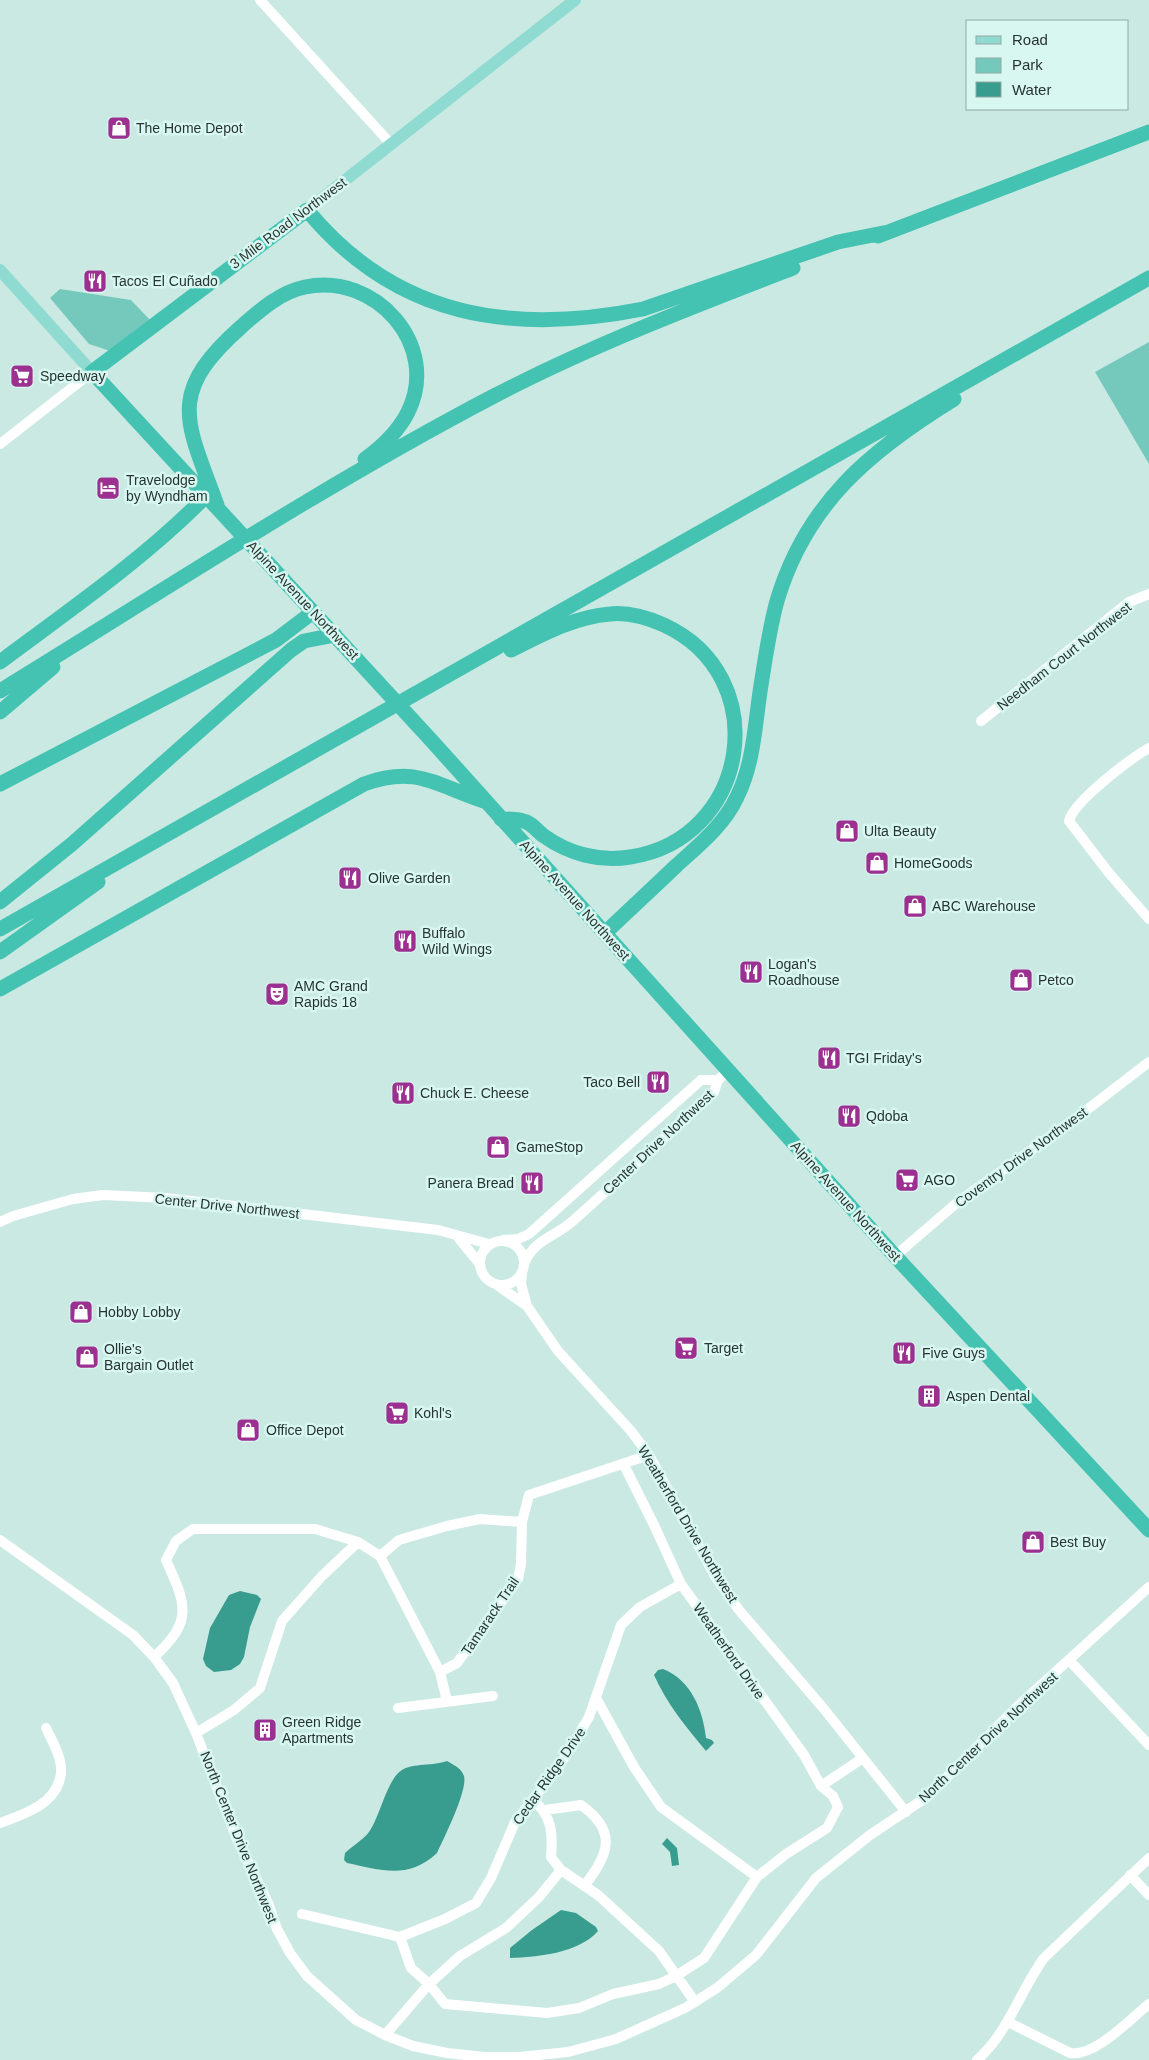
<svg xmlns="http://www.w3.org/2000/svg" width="1149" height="2060" font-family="Helvetica,sans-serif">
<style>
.green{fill:#75c9bc}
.water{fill:#389c8e}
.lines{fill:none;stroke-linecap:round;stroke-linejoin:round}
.minor{stroke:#fff;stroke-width:10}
.major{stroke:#8fdbd1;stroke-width:12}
.highway{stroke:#45c3b2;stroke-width:15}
.labels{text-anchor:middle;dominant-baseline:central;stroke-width:5;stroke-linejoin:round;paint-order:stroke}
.poi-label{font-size:14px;fill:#283432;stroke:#d7f7f0;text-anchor:start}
.street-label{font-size:14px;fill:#283432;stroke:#d7f7f0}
</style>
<rect width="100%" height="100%" fill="#cae9e3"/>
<path class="green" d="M 60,289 L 131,300 L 150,320 L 110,351 L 89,344 L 50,298 Z
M 1149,342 L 1149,464 L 1095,372 Z"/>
<path class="water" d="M 240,1591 L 257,1595 L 261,1599 L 250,1627 L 244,1657 L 240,1664 L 231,1670 L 214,1672 L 206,1666 L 203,1659 L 210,1628 L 229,1595 Z
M 663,1669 C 691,1680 703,1710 706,1738 L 712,1740 L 714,1743 L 706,1751 C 686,1727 667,1704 654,1675 L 658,1670 Z
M 447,1761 C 454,1765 461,1768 464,1776 C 468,1790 444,1838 437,1853 C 408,1880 381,1870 347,1863 L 344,1860 L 345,1853 C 352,1846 363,1840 369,1832 C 380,1817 387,1779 402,1770 C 413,1763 434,1766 447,1761 Z
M 667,1838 L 677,1848 L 679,1865 L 672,1866 L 670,1852 L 662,1844 Z
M 561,1910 L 576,1913 L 596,1927 L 598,1931 C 579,1953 538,1957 510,1958 L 510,1948 L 532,1930 Z"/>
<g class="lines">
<path class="minor" d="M 260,0 L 390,143
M 0,444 L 92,372
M 981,721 L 1129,602 L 1149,594
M 1149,748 C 1130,759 1074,801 1069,821 L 1109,873 L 1149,919
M 0,1222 L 13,1216 L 73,1199 L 103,1195 L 166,1198 L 438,1230 L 489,1244
M 457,1236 L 479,1263
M 503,1240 L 518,1239 L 529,1234 L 701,1080 L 718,1080
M480 1263a22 22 0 1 1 44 0a22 22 0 1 1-44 0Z
M 895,1256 L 959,1201 L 1075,1119 L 1149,1062
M 524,1264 C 535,1238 554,1238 574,1220 C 621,1178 667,1135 714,1092 L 718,1080 L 729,1070
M 522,1273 L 521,1284 L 527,1306
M 497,1285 L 527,1306 L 558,1351 L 631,1431 L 649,1455 L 715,1576 L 739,1610 L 824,1709 L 906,1812
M 624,1465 L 654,1525 L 681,1584 L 804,1755 L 821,1786 L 863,1758
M 0,1540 L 133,1635 L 154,1657 L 173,1683 L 196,1733 L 236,1837 L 268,1903 L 277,1929 L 290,1953 L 307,1976 L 356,2020 L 385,2035 L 413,2046 L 447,2053 L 484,2057 L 519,2057 L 568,2052 L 616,2039 L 685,2008 L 717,1988 L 756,1955 L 816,1878 L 870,1835 L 927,1797 L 1018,1706 L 1149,1587
M 380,1556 L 399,1540 L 447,1526 L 480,1519 L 522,1522
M 154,1657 C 194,1621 186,1604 166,1560 L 176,1541 L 193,1529 L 315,1529 L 358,1542 L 380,1556 L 440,1672 L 447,1701
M 1069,1660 L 1149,1745
M 440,1672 L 457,1663 L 518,1579 L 521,1564 L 522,1522 L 529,1495 L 649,1455
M 596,1698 L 634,1767 L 661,1807 L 757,1877
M 398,1708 L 493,1696
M 196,1733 L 234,1710 L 260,1688 L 282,1621 L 322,1576 L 358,1542
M 533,1800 C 552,1816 553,1833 551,1857 L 561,1870
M 545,1810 L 581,1805 C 618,1831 609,1855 584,1886
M 0,1823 C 25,1814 59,1803 61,1772 C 62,1757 52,1741 46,1728
M 1130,1875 L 1149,1895
M 302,1914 L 400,1937 L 445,1919 L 476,1903 L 491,1878 L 515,1822 L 560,1765 L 589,1717 L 621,1625 L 640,1607 L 681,1584
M 400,1937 L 411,1968 L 429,1984 L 445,2004 L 547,2013 L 579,2008 L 613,1994 L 659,1984 L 676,1976 L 704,1958 L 757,1877 L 786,1854 L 827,1828 L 838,1807 L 833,1796 L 821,1786
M 1008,2022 L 1070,2053 C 1095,2057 1130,2019 1149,2004
M 385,2035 L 429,1984 L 460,1956 L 506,1928 L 539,1897 L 561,1870 L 598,1895 L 659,1951 L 695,2002
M 977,2060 C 1008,2033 1020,1991 1044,1958 L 1149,1858"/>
<path class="major" d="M 307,210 L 575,0
M 0,270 L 92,372"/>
<path class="highway" d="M 888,232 L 838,242 L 643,309 C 512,335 396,318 307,210 L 92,372 L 431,740 L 895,1256 L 1149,1530
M 878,236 L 1149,132
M 217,505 C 187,422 165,394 241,327 C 259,311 280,292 305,287 C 375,272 441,345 408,412 C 398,432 383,446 365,459
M 0,662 C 71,609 144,559 206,496
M 0,691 C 163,591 324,485 494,396 C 590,346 692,307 793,268
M 0,712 L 53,667
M 0,784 L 276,640 L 313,612
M 501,819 C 508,819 516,819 523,821 C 531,822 538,832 544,836 C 569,854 600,862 630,857 C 750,839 775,676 664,625 C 648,618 628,612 610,614 C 574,617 543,634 511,650
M 0,902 L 72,844 L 291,650 L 304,641 L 335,635
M 0,929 L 1149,278
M 605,933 C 629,910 653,888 677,865 C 699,845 724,825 737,797 C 755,761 755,719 762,679 C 766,653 770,626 777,601 C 806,503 871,450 954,399
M 0,952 L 98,882
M 0,989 L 364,784 C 417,765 435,785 484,801"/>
</g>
<defs>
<g id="shop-square" transform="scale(1.25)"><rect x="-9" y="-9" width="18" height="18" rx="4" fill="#9c3091" stroke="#d7f7f0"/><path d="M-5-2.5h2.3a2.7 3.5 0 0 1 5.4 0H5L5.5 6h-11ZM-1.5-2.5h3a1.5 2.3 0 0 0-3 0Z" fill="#fff"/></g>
<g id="restaurant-square" transform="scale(1.25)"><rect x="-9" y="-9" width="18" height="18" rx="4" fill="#9c3091" stroke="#d7f7f0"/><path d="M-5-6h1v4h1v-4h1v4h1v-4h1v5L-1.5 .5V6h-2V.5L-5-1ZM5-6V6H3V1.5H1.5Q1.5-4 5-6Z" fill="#fff"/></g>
<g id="supermarket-square" transform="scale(1.25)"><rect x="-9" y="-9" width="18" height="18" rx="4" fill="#9c3091" stroke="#d7f7f0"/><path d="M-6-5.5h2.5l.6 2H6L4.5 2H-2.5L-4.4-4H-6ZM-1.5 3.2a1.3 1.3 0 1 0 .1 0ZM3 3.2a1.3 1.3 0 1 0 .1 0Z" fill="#fff"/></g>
<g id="hotel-square" transform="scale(1.25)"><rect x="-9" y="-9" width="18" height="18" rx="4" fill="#9c3091" stroke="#d7f7f0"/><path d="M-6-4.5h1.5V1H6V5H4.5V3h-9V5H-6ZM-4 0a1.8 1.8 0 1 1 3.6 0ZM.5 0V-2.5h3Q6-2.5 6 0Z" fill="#fff"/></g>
<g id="theatre-square" transform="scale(1.25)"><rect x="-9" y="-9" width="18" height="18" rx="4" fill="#9c3091" stroke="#d7f7f0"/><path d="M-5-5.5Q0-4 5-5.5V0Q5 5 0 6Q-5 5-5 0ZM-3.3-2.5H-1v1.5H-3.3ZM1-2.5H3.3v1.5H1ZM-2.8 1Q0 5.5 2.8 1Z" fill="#fff"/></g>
<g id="building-square" transform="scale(1.25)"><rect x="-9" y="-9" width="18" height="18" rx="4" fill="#9c3091" stroke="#d7f7f0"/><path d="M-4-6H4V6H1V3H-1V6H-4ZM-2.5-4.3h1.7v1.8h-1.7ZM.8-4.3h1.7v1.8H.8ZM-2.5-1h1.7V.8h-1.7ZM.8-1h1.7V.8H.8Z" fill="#fff"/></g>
</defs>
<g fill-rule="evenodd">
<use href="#shop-square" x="119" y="128"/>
<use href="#restaurant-square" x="95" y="281"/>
<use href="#supermarket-square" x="22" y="376"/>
<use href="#hotel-square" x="108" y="488"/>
<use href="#shop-square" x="847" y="831"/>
<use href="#shop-square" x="877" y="863"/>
<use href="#restaurant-square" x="350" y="878"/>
<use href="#shop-square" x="915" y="906"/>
<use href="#restaurant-square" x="405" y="941"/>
<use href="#restaurant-square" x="751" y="972"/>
<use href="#shop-square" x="1021" y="980"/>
<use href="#theatre-square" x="277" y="994"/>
<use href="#restaurant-square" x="829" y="1058"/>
<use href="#restaurant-square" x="658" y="1082"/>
<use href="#restaurant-square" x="403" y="1093"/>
<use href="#restaurant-square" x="849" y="1116"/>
<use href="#shop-square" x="498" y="1147"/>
<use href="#supermarket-square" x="907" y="1180"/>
<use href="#restaurant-square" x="532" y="1183"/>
<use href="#shop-square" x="81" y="1312"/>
<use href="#supermarket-square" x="686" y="1348"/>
<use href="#restaurant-square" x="904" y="1353"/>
<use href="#shop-square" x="87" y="1357"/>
<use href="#building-square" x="929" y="1396"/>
<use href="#supermarket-square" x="397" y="1413"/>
<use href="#shop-square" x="248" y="1430"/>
<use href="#shop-square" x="1033" y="1542"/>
<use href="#building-square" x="265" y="1730"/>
</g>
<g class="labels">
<g class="poi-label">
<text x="136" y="128">The Home Depot</text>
<text x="112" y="281">Tacos El Cuñado</text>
<text x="40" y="376">Speedway</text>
<text x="126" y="480">Travelodge<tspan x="126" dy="16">by Wyndham</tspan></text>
<text x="864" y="831">Ulta Beauty</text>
<text x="894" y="863">HomeGoods</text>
<text x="368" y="878">Olive Garden</text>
<text x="932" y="906">ABC Warehouse</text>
<text x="422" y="933">Buffalo<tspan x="422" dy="16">Wild Wings</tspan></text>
<text x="768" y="964">Logan's<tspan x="768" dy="16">Roadhouse</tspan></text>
<text x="1038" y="980">Petco</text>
<text x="294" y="986">AMC Grand<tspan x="294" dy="16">Rapids 18</tspan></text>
<text x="846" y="1058">TGI Friday's</text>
<text x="640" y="1082" text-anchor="end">Taco Bell</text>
<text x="420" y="1093">Chuck E. Cheese</text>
<text x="866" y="1116">Qdoba</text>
<text x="516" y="1147">GameStop</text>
<text x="924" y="1180">AGO</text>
<text x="514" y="1183" text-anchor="end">Panera Bread</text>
<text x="98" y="1312">Hobby Lobby</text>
<text x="704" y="1348">Target</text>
<text x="104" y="1349">Ollie's<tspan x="104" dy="16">Bargain Outlet</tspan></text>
<text x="922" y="1353">Five Guys</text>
<text x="946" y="1396">Aspen Dental</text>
<text x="414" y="1413">Kohl's</text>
<text x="266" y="1430">Office Depot</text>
<text x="1050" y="1542">Best Buy</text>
<text x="282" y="1722">Green Ridge<tspan x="282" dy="16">Apartments</tspan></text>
</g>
<g class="street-label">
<text transform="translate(288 223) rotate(-37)">3 Mile Road Northwest</text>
<text transform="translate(303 600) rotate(47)">Alpine Avenue Northwest</text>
<text transform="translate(1064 656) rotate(-38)">Needham Court Northwest</text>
<text transform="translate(575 900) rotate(48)">Alpine Avenue Northwest</text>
<text transform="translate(658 1142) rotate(-43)">Center Drive Northwest</text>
<text transform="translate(1021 1157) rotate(-36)">Coventry Drive Northwest</text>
<text transform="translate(846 1201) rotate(48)">Alpine Avenue Northwest</text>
<text transform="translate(227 1206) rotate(6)">Center Drive Northwest</text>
<text transform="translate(688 1524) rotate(59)">Weatherford Drive Northwest</text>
<text transform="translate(490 1616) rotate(-56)">Tamarack Trail</text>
<text transform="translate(729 1651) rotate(55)">Weatherford Drive</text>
<text transform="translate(988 1737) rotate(-43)">North Center Drive Northwest</text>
<text transform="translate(549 1776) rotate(-55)">Cedar Ridge Drive</text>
<text transform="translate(239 1837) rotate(68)">North Center Drive Northwest</text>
</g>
</g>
<rect x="966" y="20" width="162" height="90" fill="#d7f7f0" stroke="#91a9a4"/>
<rect x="976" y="36" width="25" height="8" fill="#8fdbd1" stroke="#91a9a4"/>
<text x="1012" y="45" font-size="15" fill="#283432">Road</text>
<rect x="976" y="58" width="25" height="15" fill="#75c9bc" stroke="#91a9a4"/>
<text x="1012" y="70" font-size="15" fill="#283432">Park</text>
<rect x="976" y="82" width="25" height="15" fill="#389c8e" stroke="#91a9a4"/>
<text x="1012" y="95" font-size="15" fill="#283432">Water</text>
</svg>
